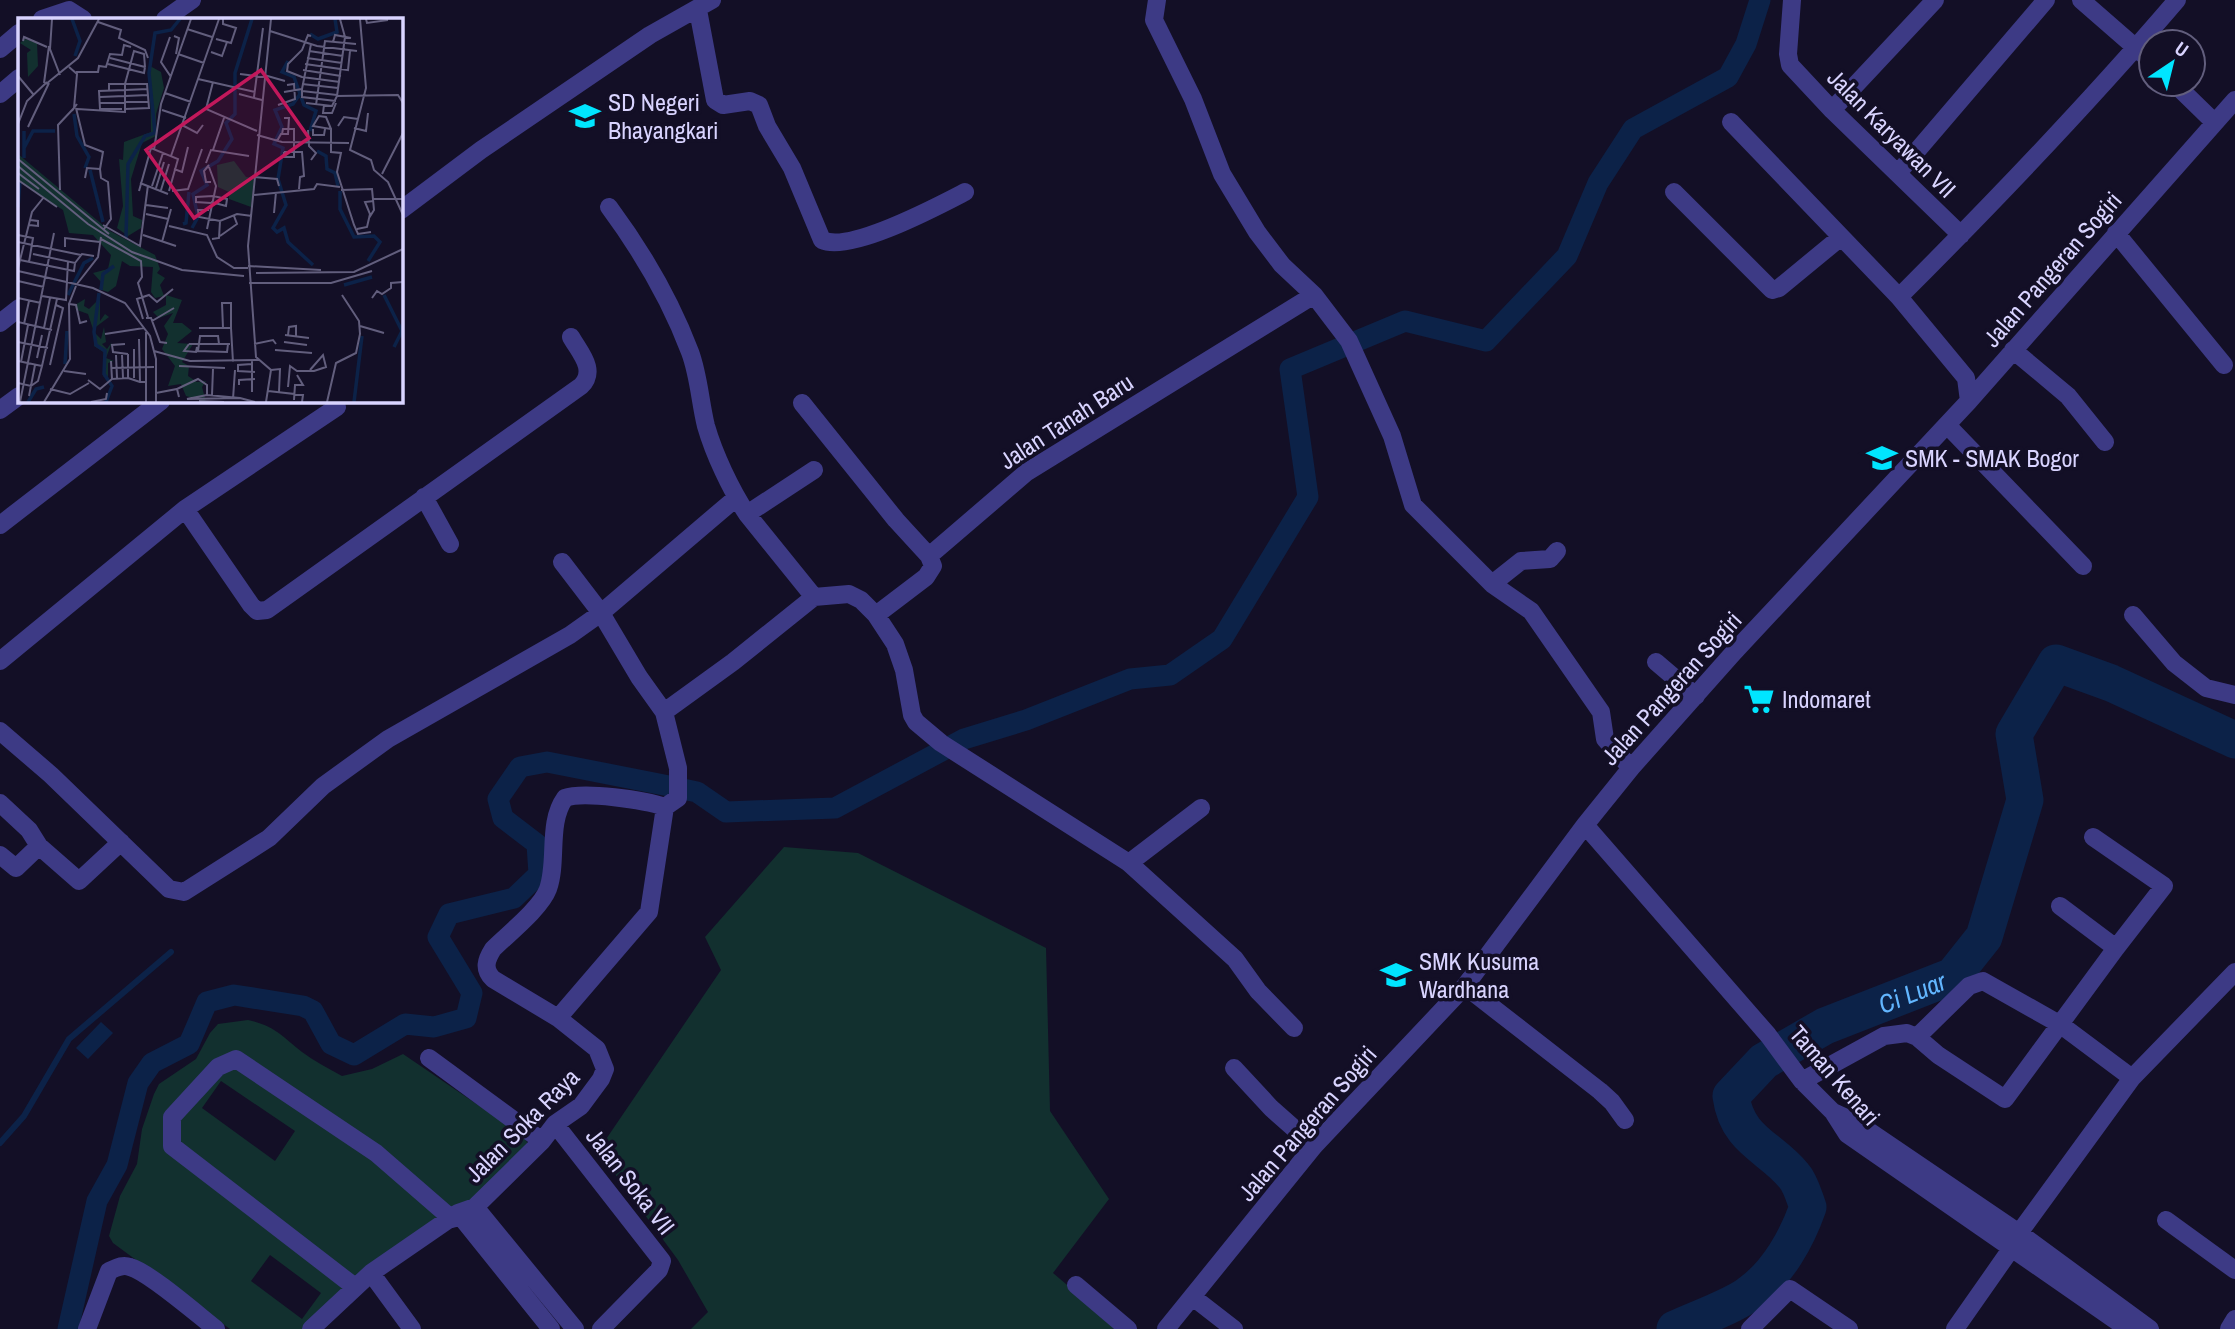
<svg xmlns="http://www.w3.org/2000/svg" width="2235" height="1329" font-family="'Archivo Narrow',sans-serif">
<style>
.green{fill:#12302f;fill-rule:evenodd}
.water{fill:#0c2248}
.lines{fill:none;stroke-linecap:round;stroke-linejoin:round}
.stream{stroke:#0c2248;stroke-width:6}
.canal{stroke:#0c2248;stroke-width:21}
.river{stroke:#0c2248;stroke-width:37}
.minor{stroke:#3d3a85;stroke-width:18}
.labels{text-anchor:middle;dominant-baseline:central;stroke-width:7;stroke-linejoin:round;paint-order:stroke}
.poi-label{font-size:24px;fill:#d9d4ff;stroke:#130f26;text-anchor:start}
.street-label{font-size:24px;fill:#d9d4ff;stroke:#130f26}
.water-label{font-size:26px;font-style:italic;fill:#62b6ff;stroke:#130f26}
.inset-river{fill:none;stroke:#0c2248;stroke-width:3.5}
.inset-road{fill:none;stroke:#625e7d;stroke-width:2}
.view{fill:#c2185b;fill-opacity:0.15;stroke:#c2185b;stroke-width:3.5}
.inset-edge{fill:none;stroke:#d9d4ff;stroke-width:3.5}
</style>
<rect width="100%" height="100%" fill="#130f26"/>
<path class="green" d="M 784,847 L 858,853 L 1046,948 L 1050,1111 L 1109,1199 L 1053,1273 L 1119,1329 L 691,1329 L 708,1312 L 678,1260 L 598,1151 L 721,970 L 705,937 Z
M 248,1020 C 275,1026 282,1036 302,1052 C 314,1061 328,1068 342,1076 L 372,1069 L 403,1054 L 522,1135 L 527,1142 L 528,1149 L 479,1198 L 303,1329 L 230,1329 L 113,1243 L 109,1236 L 120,1196 L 137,1164 L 142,1129 L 154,1094 L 159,1084 L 196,1059 L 210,1033 L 218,1024 ZM 221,1081 L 295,1131 L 275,1161 L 202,1108 ZM 270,1255 L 321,1293 L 302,1319 L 251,1281 Z"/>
<path class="water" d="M 101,1022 L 113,1033 L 88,1059 L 76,1048 Z"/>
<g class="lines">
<path class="stream" d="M 0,1143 L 24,1116 L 69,1039 L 171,952"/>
<path class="canal" d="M 68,1329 L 97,1201 L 117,1165 L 138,1083 L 152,1063 L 189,1044 L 207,1002 L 234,995 L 303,1006 L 313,1011 L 331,1044 L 354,1055 L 405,1024 L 434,1027 L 466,1018 L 472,993 L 438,937 L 449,914 L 514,898 L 539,874 L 537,844 L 503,818 L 498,799 L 520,767 L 547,762 L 669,786 L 697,792 L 726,812 L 835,808 L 964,739 L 1026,720 L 1130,679 L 1170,675 L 1222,639 L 1308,497 L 1290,369 L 1405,321 L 1486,341 L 1567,256 L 1598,183 L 1633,129 L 1728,77 L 1746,44 L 1760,0"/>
<path class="river" id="s1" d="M 1675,1329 C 1696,1319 1734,1306 1750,1293 C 1778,1273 1797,1238 1808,1207 C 1804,1197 1801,1184 1794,1176 C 1771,1147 1737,1141 1731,1096 L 1764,1061 L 1825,1026 L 1953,976 L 1984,937 L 2025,800 L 2014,734 L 2056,663 L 2111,683 L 2235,740"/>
<path class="minor" d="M 1157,0 L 1154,20 L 1193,99 L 1222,174 L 1257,232 L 1282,265 L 1314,295 L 1349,341 L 1392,436 L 1413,505 L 1492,584 L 1531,611 L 1601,712 L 1605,739 L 1631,768
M 1792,0 L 1788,54 L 1790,65 L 1832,110 L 1961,235
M 2081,0 L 2151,61
M 698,10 L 715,100 L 723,105 L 750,101 L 759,105 L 767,126 L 792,168 L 822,240 C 850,253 938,206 965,192
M 42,19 L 69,10 L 83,19
M 165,19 L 192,0
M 0,49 L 19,33
M 2175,84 L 2214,122
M 0,94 L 19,78
M 1832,110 L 1935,0
M 1731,122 L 1899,297 L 1966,378 L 1969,401
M 1898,173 L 2046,0
M 1674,192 L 1772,290 L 1779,288 L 1841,237
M 609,207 C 643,253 670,299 690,352 C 699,376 700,402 706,426 C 714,454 731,490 747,514
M 401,210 L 481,150 L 650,35 L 712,0
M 2116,233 L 2224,365
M 1899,297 C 1995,201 2089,103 2177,0
M 0,323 L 19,308
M 2013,350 L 2068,396 L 2105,442
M 802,403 L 896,520 L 929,556
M 0,410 L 19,396
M 1947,425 L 2083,566
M 424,497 L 450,544
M 185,509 L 251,605 L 257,611 L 267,610 L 581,386 C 597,370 580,353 571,337
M 0,525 L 161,401
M 1492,584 L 1521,561 L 1550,559 L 1557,551
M 814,597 L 747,514 L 814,470
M 876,615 L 926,577 L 933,566 L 929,556 L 1027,472 L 1314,295
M 2133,615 L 2174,663 L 2206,688 L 2235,695
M 0,661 L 185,509 L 337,407 L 333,401
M 1656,662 L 1696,696
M 664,712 L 733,662 L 814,597 L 849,594 L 861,600 L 876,615 L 895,644 L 904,670 L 912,715 L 916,722 L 941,743 L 1129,863 L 1235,959 L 1258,991 L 1294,1028
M 0,731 L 51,775 L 169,889 L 184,892 L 269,838 L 323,786 L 388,739 L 570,635 L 601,613 L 736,498
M 0,803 L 29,830 L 39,846 L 79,881 L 121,842
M 1585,825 L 1768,1035 L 1802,1081 L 1833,1112 L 1847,1134 L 2128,1329
M 0,855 L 16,868 L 39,846
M 1129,863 L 1201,808
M 2060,906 L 2116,948
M 1465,986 L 1600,1091 L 1612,1102 L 1625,1120
M 558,1018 L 649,912 L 665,807
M 1917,1037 L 1969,986 L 1983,981 L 2061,1025 L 2132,1078 L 2019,1233
M 429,1058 L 542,1141
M 1234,1068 L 1271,1108 L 1314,1146
M 2132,1078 L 2235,972
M 1802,1081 L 1884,1036 L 1907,1033 L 1917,1037 L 1938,1055 L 2005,1099 L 2116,948 L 2164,886 L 2093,837
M 1833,1112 L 1857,1123 L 2019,1233 L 2150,1329
M 555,1124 L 662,1261 L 659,1270 L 601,1329
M 475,1207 L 575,1329
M 458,1213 L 551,1329
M 2166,1220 L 2235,1270
M 371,1273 L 412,1329
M 1076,1285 L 1128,1329
M 355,1287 L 172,1146 L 172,1117 L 218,1067 L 236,1059 L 376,1153 L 452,1219
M 1194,1298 L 1234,1329
M 87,1329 L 109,1271 C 116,1268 122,1264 130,1267 C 149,1272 198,1315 216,1329
M 311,1329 L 371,1273 L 458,1213 L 475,1207 L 542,1141 L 555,1124 L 581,1106 L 601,1079 L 605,1069 L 597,1049 L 558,1018 L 493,979 C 483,969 486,960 493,949 C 508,934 541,908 548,889 C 558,861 547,823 565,798 C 583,791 645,800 665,807 L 678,798 L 678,768 L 664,712 L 639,677 L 601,613 L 562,562
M 1166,1329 L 1314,1146 L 1465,986 L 1585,825 L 1631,768 L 1735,651 L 1969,401 L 2235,100
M 1750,1329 L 1790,1289 L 1849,1329
M 1955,1329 L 2011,1249
M 2229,1329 L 2235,1319"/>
</g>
<defs>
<g id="school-bare" transform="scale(2.415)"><path d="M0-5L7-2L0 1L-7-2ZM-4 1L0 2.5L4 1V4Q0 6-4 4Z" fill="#00e5ff" stroke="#130f26" stroke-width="2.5" paint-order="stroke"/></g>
<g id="supermarket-bare" transform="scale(2.415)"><path d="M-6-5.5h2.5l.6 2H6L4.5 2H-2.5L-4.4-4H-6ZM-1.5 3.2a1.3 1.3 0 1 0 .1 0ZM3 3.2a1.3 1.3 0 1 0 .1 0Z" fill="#00e5ff" stroke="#130f26" stroke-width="2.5" paint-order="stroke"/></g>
</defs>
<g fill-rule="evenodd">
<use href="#school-bare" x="585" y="116"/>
<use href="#school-bare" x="1882" y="458"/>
<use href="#supermarket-bare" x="1759" y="699"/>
<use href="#school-bare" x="1396" y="975"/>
</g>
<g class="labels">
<g class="poi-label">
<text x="608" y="102">SD Negeri<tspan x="608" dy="28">Bhayangkari</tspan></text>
<text x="1905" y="458">SMK - SMAK Bogor</text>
<text x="1782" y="699">Indomaret</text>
<text x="1419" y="961">SMK Kusuma<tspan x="1419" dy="28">Wardhana</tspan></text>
</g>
<g class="street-label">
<text transform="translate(1892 133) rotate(45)">Jalan Karyawan VII</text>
<text transform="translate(2052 269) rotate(-49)">Jalan Pangeran Sogiri</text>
<text transform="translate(1066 421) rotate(-33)">Jalan Tanah Baru</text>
<text transform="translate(1671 688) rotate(-48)">Jalan Pangeran Sogiri</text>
<text transform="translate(1835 1075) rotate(49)">Taman Kenari</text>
<text transform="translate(1307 1123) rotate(-49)">Jalan Pangeran Sogiri</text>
<text transform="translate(522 1125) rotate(-45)">Jalan Soka Raya</text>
<text transform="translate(631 1181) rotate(52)">Jalan Soka VII</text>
</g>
<g class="water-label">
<text stroke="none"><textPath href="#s1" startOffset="539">Ci Luar</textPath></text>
</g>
</g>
<g transform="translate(18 18)">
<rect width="385" height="385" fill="#130f26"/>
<path d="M 7,21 L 19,25 L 20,48 L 10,59 L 9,35 L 13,32 L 2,25 ZM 132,48 L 143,54 L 146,70 L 138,96 L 138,118 L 124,125 L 113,161 L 115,198 L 124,202 L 123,210 L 110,218 L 99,210 L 105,188 L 101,141 L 105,142 L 106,124 L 133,114 ZM 0,136 L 92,213 L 137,237 L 142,251 L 139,255 L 147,260 L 142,267 L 146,278 L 137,280 L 133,274 L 135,249 L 112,248 L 104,243 L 98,268 L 90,274 L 81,271 L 84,265 L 75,255 L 90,251 L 93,237 L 75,217 L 51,215 L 45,192 L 0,163 ZM 216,143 L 228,159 L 236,160 L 233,189 L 211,181 L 211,174 L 200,169 L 199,147 ZM 148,277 L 164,282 L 155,305 L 164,305 L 174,313 L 159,325 L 175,326 L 164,344 L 171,348 L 170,358 L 179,364 L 188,363 L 184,369 L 188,384 L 168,378 L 163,366 L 150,368 L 157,348 L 144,331 L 150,316 L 146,308 L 155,295 L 141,300 L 135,294 L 148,287 ZM 82,280 L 82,303 L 87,296 L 91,299 L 75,311 L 70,296 L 59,292 L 57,287 L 67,281 L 66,288 L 71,291 ZM 86,309 L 88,324 L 84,326 L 89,331 L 94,324 L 88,340 L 96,343 L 90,345 L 90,361 L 85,358 L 87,335 L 76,328 L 78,316 L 83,321 Z" fill="#12302f"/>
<path class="inset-river" d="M 54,1 L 62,23 L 57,38M 292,16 L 300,21 L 319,14 L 317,1M 270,43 L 264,54 L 276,59 L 282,76 L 275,86 L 257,92 L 264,109 L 256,126 L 265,130 L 260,161 L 268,187 L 255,210 L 259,214 L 266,210 L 270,224 L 295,247M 283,79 L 286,87 L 298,93 L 292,113M 56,96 L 59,118 L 71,139 L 67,150M 6,113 L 6,140M 6,130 L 15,113 L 37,113M 299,133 L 308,138 L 309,151 L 317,155 L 320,168M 72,152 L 85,204M 322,173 L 322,191 L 336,219 L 356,218 L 362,224 L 350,243M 0,189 L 2,164M 165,206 L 168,205 L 171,174M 174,210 L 180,199 L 175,176 L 189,167 L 183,153 L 200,143 L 214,121 L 208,105 L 217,96 L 217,55 L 234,1M 108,220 L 110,146 L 127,118 L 137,115 L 131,55 L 137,15 L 153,12 L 162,1M 326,267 L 354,259M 83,272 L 85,256 L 96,248M 81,275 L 76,314 L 78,327 L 87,333 L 86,356 L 94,368 L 88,384M 50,277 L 66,245 L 75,240M 366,277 L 384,313 L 376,329M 47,346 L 49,313M 10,384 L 18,371 L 26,369M 336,384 L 344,318"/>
<path class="inset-road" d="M 34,1 L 32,31 L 42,57M 342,1 L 348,70 L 332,132 L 353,142 L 356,152 L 370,164 L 385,197M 348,1 L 349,5 L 370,2M 80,4 L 103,12 L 101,20 L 127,32 L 130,40M 169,11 L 194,19M 252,13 L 299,28 L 339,33M 156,18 L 161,20 L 158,36M 152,19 L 143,44 L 153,59M 198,21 L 213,25 L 218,10 L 205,6 L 205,1M 5,23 L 6,19 L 29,29M 315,24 L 317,17 L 333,20M 291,33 L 325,38M 193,34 L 204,38 L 209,24M 160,36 L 186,45M 92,40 L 127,49M 289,40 L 324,45M 90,46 L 126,55 L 127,49M 287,46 L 330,52 L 332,33M 51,49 L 59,56 L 56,90 L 59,86M 285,52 L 323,58M 58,54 L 80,54 L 81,48 L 88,49 L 92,36 L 104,37 L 106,27 L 113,29M 222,56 L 246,59M 246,57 L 267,63M 0,58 L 15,76M 284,59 L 269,53 L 270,46 L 284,32 L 290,17 L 293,18M 284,59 L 322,64M 180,61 L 237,74M 195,64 L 188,91 L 239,113M 26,65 L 31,28M 28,66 L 60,40 L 81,1M 284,66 L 320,70M 284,71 L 293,26M 91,72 L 91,66 L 129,66 L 131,90 L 107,91M 107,72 L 130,71M 284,73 L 319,77M 266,74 L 284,71 L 284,79 L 318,83M 147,75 L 173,84M 221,76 L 244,82M 107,78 L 130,77M 319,78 L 327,19 L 322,1M 82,79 L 107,78M 236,79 L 245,10M 107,84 L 131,84M 82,85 L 107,85M 288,85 L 314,88 L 319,78 L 380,77 L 385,85M 260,87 L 277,81 L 276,66 L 269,67M 298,87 L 307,23 L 338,26M 306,87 L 305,95 L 314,95 L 318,85M 58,90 L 67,127 L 85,134 L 82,151 L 83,160 L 90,164 L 93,201 L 86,211M 59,91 L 107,94 L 107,66 L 116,33 L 126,36 L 127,49M 104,91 L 82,91 L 81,73 L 107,72M 144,92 L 168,100M 0,106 L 9,83 L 29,64M 164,107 L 179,115 L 185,107M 320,108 L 326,99 L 340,101M 10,109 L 31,65M 336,110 L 348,113 L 350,95M 295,111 L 295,117 L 306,117 L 307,111M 313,111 L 308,99 L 301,98 L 295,108 L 313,111 L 313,134 L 323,135 L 319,154 L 336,207 L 340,216 L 353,214M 290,112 L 291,128 L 298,135 L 293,142M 264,116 L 265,111 L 276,111 L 276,123M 239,117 L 264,124 L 331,125M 259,123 L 263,116 L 270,116 L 271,100 L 266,100M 136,132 L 143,86 L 173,1M 195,132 L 206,100M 266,134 L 284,134 L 286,158 L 282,159 L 281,171M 266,134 L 266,139 L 276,139 L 276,124M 153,138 L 201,1M 0,141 L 91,216M 188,145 L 193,132 L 231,138M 191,147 L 186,153 L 188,164 L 193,164M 0,148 L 70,206 L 114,234 L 164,252 L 226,258M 156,151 L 164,154 L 170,129M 0,155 L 21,171M 364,156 L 385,115M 236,159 L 259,161 L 261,168M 67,160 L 69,150 L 82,151M 0,162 L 39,189M 122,165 L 150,176M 134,168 L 145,135M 138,170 L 146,144M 42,172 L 40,107 L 56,90M 143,172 L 151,146M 323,172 L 354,171 L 356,192 L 351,200M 121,173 L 133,130 L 160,141 L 151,173M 154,173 L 170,171 L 184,131M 235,177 L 296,171 L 299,166 L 322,169M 355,181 L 385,181M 193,184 L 208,188 L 209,181 L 195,178M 193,185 L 178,184 L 178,179 L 195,178M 128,187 L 150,190M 191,192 L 180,192 L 181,199 L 202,203 L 219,196 L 234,198M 256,195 L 258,174M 128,196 L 150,201M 11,207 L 20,208 L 20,203 L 12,202M 85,207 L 122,228 L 130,167M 151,208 L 189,217 L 199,239 L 216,250 L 230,250M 189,211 L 198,168 L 191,149M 339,211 L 349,209 L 352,196 L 347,184 L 356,183M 0,217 L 15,220 L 11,244M 125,217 L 158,228M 202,218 L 219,206 L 216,198M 83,221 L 123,243 L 124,259 L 120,265 L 130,299M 194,221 L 201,220 L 202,203M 0,224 L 63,237M 144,224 L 153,191M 47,229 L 47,220 L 82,224M 15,236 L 57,245 L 64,236 L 76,238M 2,242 L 56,253 L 57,245M 230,248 L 303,252M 0,250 L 14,194 L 26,179M 0,253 L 75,270 L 107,285 L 132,318 L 138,341 L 138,384M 238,255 L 336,254 L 385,231M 0,263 L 26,269M 231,265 L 313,265 L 354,253M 59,266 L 80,239 L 83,219M 24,278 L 48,282 L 50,243M 0,280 L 23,285M 354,280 L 359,273 L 364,276 L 373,270 L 373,265 L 385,264M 51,286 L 58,287 L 62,305 L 69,303M 0,293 L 0,304 L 34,312M 128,300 L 133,300 L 142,324 L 149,325M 125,301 L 119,281 L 131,277 L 139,284 L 155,271M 134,303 L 156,290M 6,306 L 11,283M 342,308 L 366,315M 26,310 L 32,280M 181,310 L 213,310 L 215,344M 205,310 L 204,285 L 213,285 L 213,310M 128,314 L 128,384M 87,316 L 126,310M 267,317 L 291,320M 270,317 L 271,309 L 278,308 L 278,319M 121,321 L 122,364 L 127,364M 0,324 L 30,330M 266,324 L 289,327M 107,326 L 94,327 L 95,334 L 110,336M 171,326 L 212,326M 171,326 L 166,333 L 178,334 L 179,329M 201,326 L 200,318 L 182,318 L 180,333 L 209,334 L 210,326M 236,326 L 255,322 L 258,326M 116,331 L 116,360M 257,332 L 294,335M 136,333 L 172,343 L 240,342M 110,336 L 110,360 L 122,364M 98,337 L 99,360M 104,337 L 105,360M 19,340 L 24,317M 0,343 L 24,348 L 20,363 L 13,368 L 0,365M 93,343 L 94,361 L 110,360M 3,344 L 10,307M 234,346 L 220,347 L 220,353 L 237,354M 32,347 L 45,290 L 38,287M 24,348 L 39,281M 161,348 L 207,350M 93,350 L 136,349M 253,352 L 262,351 L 261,374M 46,353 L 68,356M 70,362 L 82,371 L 94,361M 221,367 L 221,362 L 237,361M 270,369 L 272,348 L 279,353 L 296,353 L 308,349 L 305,337 L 292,352M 32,371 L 52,376 L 71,365M 159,371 L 180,361 L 189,367 L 189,377M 250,373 L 285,377 L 284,384M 234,374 L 234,343M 138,375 L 159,371 L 161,379M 194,377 L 195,351M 11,378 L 17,347M 222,380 L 169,381 L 189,377 L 222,380 L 237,384M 215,381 L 217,352M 276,382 L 277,367 L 285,367 L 279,357M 181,383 L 206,384M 2,384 L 36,215M 26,384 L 52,341 L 51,286 L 58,268M 73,384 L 88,381 L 89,375M 248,384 L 253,352 L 238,339 L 230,228 L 253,1M 309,384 L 318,345 L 338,335 L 342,316 L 341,303 L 324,277"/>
<path class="view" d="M 243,52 L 291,120 L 176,200 L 128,132 Z"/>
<rect width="385" height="385" class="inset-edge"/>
</g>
<g transform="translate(2172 63) rotate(35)"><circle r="33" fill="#130f26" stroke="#625e7d" stroke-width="2"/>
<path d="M0-5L12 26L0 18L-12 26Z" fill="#00e5ff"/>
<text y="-10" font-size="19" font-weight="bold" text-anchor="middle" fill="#d9d4ff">U</text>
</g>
</svg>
